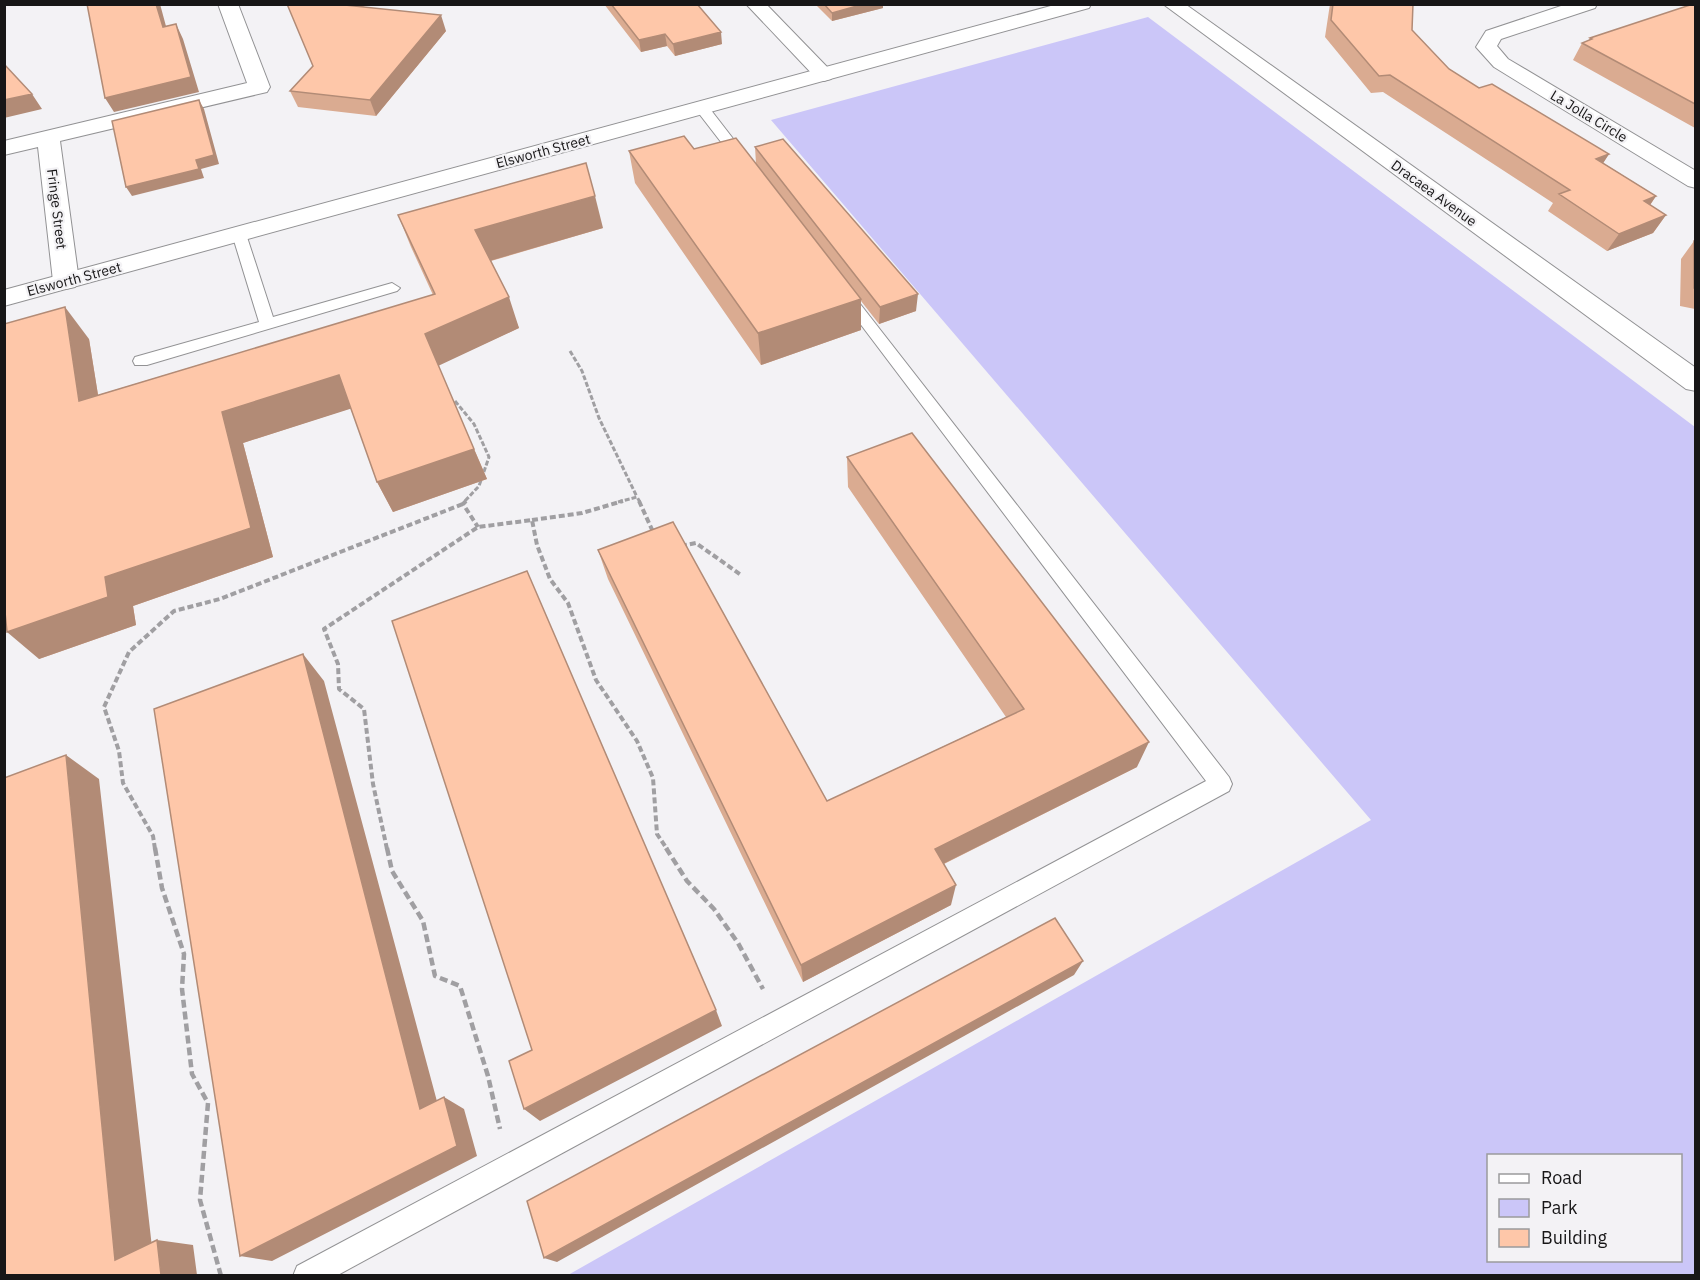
<svg xmlns="http://www.w3.org/2000/svg" width="1700" height="1280" font-family="'IBM Plex Sans',sans-serif">
<style>
.green{fill:#cbc6f8;fill-rule:evenodd}
.lines{fill:none;stroke-linecap:round;stroke-linejoin:round}
.service-casing{stroke:#929294;stroke-width:2}
.minor-casing{stroke:#929294;stroke-width:2}
.tertiary-casing{stroke:#929294;stroke-width:2}
.path-far2{stroke:#a09fa2;stroke-width:3;stroke-dasharray:5 2;stroke-linecap:butt}
.path-far1{stroke:#a09fa2;stroke-width:4;stroke-dasharray:6 3;stroke-linecap:butt}
.path{stroke:#a09fa2;stroke-width:4.5;stroke-dasharray:8 4;stroke-linecap:butt}
.service{fill:#fff;fill-rule:evenodd}
.minor{fill:#fff;fill-rule:evenodd}
.tertiary{fill:#fff;fill-rule:evenodd}
.wall{fill:#daab91}
.shaded-wall{fill:#b28b76}
.building{fill:#fec7a9;stroke:#b28b76;stroke-width:1.5}
.labels{text-anchor:middle;dominant-baseline:central;stroke-width:4.5;stroke-linejoin:round;paint-order:stroke}
.far-street-label{font-size:14px;fill:#171617;stroke:#f3f2f5}
</style>
<rect width="100%" height="100%" fill="#f3f2f5"/>
<path class="green" d="M 1148,17 L 1695,427 L 1695,1275 L 568,1275 L 1371,820 L 771,120 ZM 1488,1156 L 1680,1156 L 1680,1260 L 1488,1260 Z"/>
<g class="lines">
<g class="service-casing">
<path id="service" d="M 702,104 L 707,105 L 748,158 L 750,161 L 748,164 L 738,164 L 697,111 L 696,108 L 697,105 Z
M 239,230 L 246,234 L 273,317 L 392,283 L 400,288 L 397,291 L 147,365 L 135,365 L 133,361 L 135,357 L 259,322 L 232,234 Z
M 845,289 L 850,291 L 1229,777 L 1232,784 L 1229,791 L 336,1276 L 293,1276 L 297,1266 L 1206,781 L 840,297 L 837,294 Z"/>
</g>
<g class="minor-casing">
<path id="minor" d="M 218,4 L 238,4 L 270,87 L 267,92 L 60,141 L 79,281 L 75,287 L 66,289 L 57,287 L 53,281 L 38,147 L 4,155 L 4,141 L 247,83 Z
M 746,4 L 766,4 L 831,71 L 834,75 L 831,79 L 824,81 L 817,79 Z
M 1567,4 L 1597,4 L 1595,8 L 1501,39 L 1497,46 L 1508,59 L 1696,171 L 1696,188 L 1688,186 L 1494,67 L 1476,47 L 1486,31 Z"/>
</g>
<g class="tertiary-casing">
<path id="tertiary" d="M 1058,4 L 1091,4 L 1089,8 L 4,306 L 4,290 Z
M 1163,4 L 1185,4 L 1696,368 L 1696,391 L 1686,389 Z"/>
</g>
<path class="path-far2" d="M 570,351 L 582,371 L 599,418 L 637,497
M 455,401 L 474,424 L 489,457 L 479,486 L 464,502
M 618,502 L 637,497 L 640,502"/>
<path class="path-far1" d="M 466,501 L 463,504 L 478,527
M 639,501 L 654,534
M 532,520 L 582,513 L 623,501
M 681,546 L 696,543 L 741,575
M 155,849 L 153,836 L 123,783 L 119,751 L 104,707 L 129,652 L 174,611 L 220,599 L 463,504
M 387,849 L 373,784 L 364,709 L 339,689 L 338,664 L 324,629 L 478,527 L 532,520 L 537,545 L 550,579 L 568,603 L 596,680 L 637,741 L 653,778 L 657,834 L 667,849"/>
<path class="path" d="M 155,848 L 162,888 L 184,954 L 182,989 L 192,1074 L 208,1103 L 200,1200 L 221,1276
M 387,848 L 392,871 L 423,921 L 435,976 L 460,986 L 488,1076 L 500,1129
M 666,848 L 687,881 L 714,909 L 738,943 L 763,989"/>
<use href="#service" class="service"/>
<use href="#minor" class="minor"/>
<use href="#tertiary" class="tertiary"/>
</g>
<path class="wall" d="M 287,4 L 373,4 L 361,7 L 446,31 L 376,116 L 298,107 L 290,91 L 313,66 Z
M 604,4 L 697,4 L 722,44 L 675,56 L 667,46 L 641,52 Z
M 815,4 L 883,4 L 883,8 L 832,21 Z
M 1330,4 L 1413,4 L 1412,30 L 1449,69 L 1479,88 L 1609,154 L 1603,163 L 1656,196 L 1650,205 L 1666,215 L 1653,233 L 1607,251 L 1548,211 L 1553,203 L 1383,92 L 1371,93 L 1325,37 Z
M 1695,4 L 1695,128 L 1573,60 L 1582,43 L 1588,41 L 1590,38 Z
M 755,147 L 916,311 L 879,324 L 861,301 L 861,330 L 761,365 L 635,183 L 629,151 L 694,149 L 756,164 Z
M 398,215 L 603,228 L 491,261 L 519,328 L 438,365 L 487,479 L 393,512 L 377,482 L 351,408 L 243,443 L 273,557 L 133,606 L 136,625 L 39,659 L 89,339 L 98,395 L 433,295 L 411,247 Z
M 1694,241 L 1695,241 L 1695,309 L 1680,306 L 1681,259 Z
M 847,457 L 1137,767 L 944,864 L 951,905 L 803,982 L 608,579 L 598,550 L 827,801 L 1006,717 L 848,487 Z"/>
<path class="shaded-wall" d="M 156,4 L 160,4 L 170,41 L 163,27 Z
M 309,4 L 373,4 L 314,18 Z
M 864,4 L 883,4 L 883,8 L 832,21 L 832,13 Z
M 441,15 L 446,31 L 376,116 L 370,100 Z
M 176,24 L 183,39 L 199,92 L 114,112 L 105,98 Z
M 721,32 L 722,44 L 675,56 L 673,44 Z
M 665,34 L 667,46 L 641,52 L 639,40 Z
M 32,94 L 42,109 L 4,118 L 4,100 Z
M 199,100 L 204,109 L 219,164 L 201,169 L 204,178 L 132,196 L 126,187 L 196,160 Z
M 1609,154 L 1598,171 L 1596,159 Z
M 595,196 L 603,228 L 486,262 L 475,230 Z
M 1656,196 L 1644,214 L 1644,201 Z
M 1666,215 L 1653,233 L 1607,251 L 1619,234 Z
M 918,294 L 916,311 L 879,324 L 880,307 Z
M 509,297 L 519,328 L 438,366 L 425,334 Z
M 861,299 L 861,330 L 761,365 L 758,333 Z
M 65,307 L 89,339 L 104,432 L 79,401 Z
M 339,375 L 356,407 L 243,443 L 273,557 L 133,606 L 136,625 L 39,659 L 7,632 L 105,577 L 222,412 Z
M 474,449 L 487,479 L 393,512 L 377,482 Z
M 303,654 L 324,681 L 442,1120 L 420,1109 Z
M 1149,742 L 1137,767 L 931,870 L 935,849 Z
M 66,755 L 99,779 L 154,1265 L 115,1260 Z
M 956,885 L 951,905 L 803,982 L 801,965 Z
M 1083,961 L 1074,975 L 557,1262 L 544,1258 Z
M 716,1010 L 722,1026 L 540,1121 L 524,1109 Z
M 444,1097 L 464,1109 L 477,1156 L 272,1261 L 240,1256 Z
M 157,1240 L 193,1245 L 197,1275 L 161,1275 Z"/>
<path class="building" d="M 87,4 L 156,4 L 163,27 L 176,24 L 191,77 L 105,98 Z
M 287,4 L 335,4 L 441,15 L 370,100 L 290,91 L 313,66 Z
M 611,4 L 697,4 L 721,32 L 673,44 L 665,34 L 639,40 Z
M 824,4 L 864,4 L 832,13 Z
M 1333,4 L 1413,4 L 1412,30 L 1449,69 L 1479,88 L 1492,84 L 1609,154 L 1596,159 L 1656,196 L 1644,201 L 1666,215 L 1619,234 L 1559,194 L 1570,190 L 1390,75 L 1379,76 L 1331,20 Z
M 1693,4 L 1695,4 L 1695,104 L 1582,43 L 1592,39 L 1590,38 Z
M 4,64 L 32,94 L 4,100 Z
M 199,100 L 214,155 L 196,160 L 199,169 L 126,187 L 112,121 Z
M 684,136 L 694,149 L 736,138 L 861,299 L 758,333 L 629,151 Z
M 783,139 L 918,294 L 880,307 L 755,147 Z
M 586,163 L 595,196 L 475,230 L 509,297 L 425,334 L 474,449 L 377,482 L 339,375 L 222,412 L 251,528 L 105,577 L 108,597 L 7,632 L 4,602 L 4,324 L 65,307 L 79,401 L 435,294 L 398,215 Z
M 1694,241 L 1695,241 L 1695,288 L 1694,288 Z
M 912,433 L 1149,742 L 935,849 L 956,885 L 801,965 L 598,550 L 673,522 L 827,801 L 1024,709 L 847,457 Z
M 527,571 L 716,1010 L 524,1109 L 509,1061 L 532,1050 L 392,621 Z
M 303,654 L 420,1109 L 444,1097 L 457,1146 L 240,1256 L 154,709 Z
M 66,755 L 115,1260 L 157,1240 L 161,1275 L 4,1275 L 4,778 Z
M 1055,918 L 1083,961 L 544,1258 L 527,1201 Z"/>
<g class="labels">
<g class="far-street-label">
<text transform="translate(1589 116) rotate(31)">La Jolla Circle</text>
<text transform="translate(543 151) rotate(-15)">Elsworth Street</text>
<text transform="translate(1434 193) rotate(36)">Dracaea Avenue</text>
<text transform="translate(57 209) rotate(83)">Fringe Street</text>
<text transform="translate(74 279) rotate(-15)">Elsworth Street</text>
</g>
</g>
<rect width="1700" height="1280" fill="none" stroke="#171617" stroke-width="12"/>
<rect x="1487" y="1154" width="195" height="108" fill="#f3f2f5" stroke="#9b9a9c" stroke-width="1.5"/>
<rect x="1499" y="1174" width="30" height="9" fill="#ffffff" stroke="#9b9a9c" stroke-width="1.5"/>
<text x="1541" y="1184" font-size="18" fill="#171617">Road</text>
<rect x="1499" y="1199" width="30" height="18" fill="#cbc6f8" stroke="#9b9a9c" stroke-width="1.5"/>
<text x="1541" y="1214" font-size="18" fill="#171617">Park</text>
<rect x="1499" y="1229" width="30" height="18" fill="#fec7a9" stroke="#9b9a9c" stroke-width="1.5"/>
<text x="1541" y="1244" font-size="18" fill="#171617">Building</text>
</svg>
